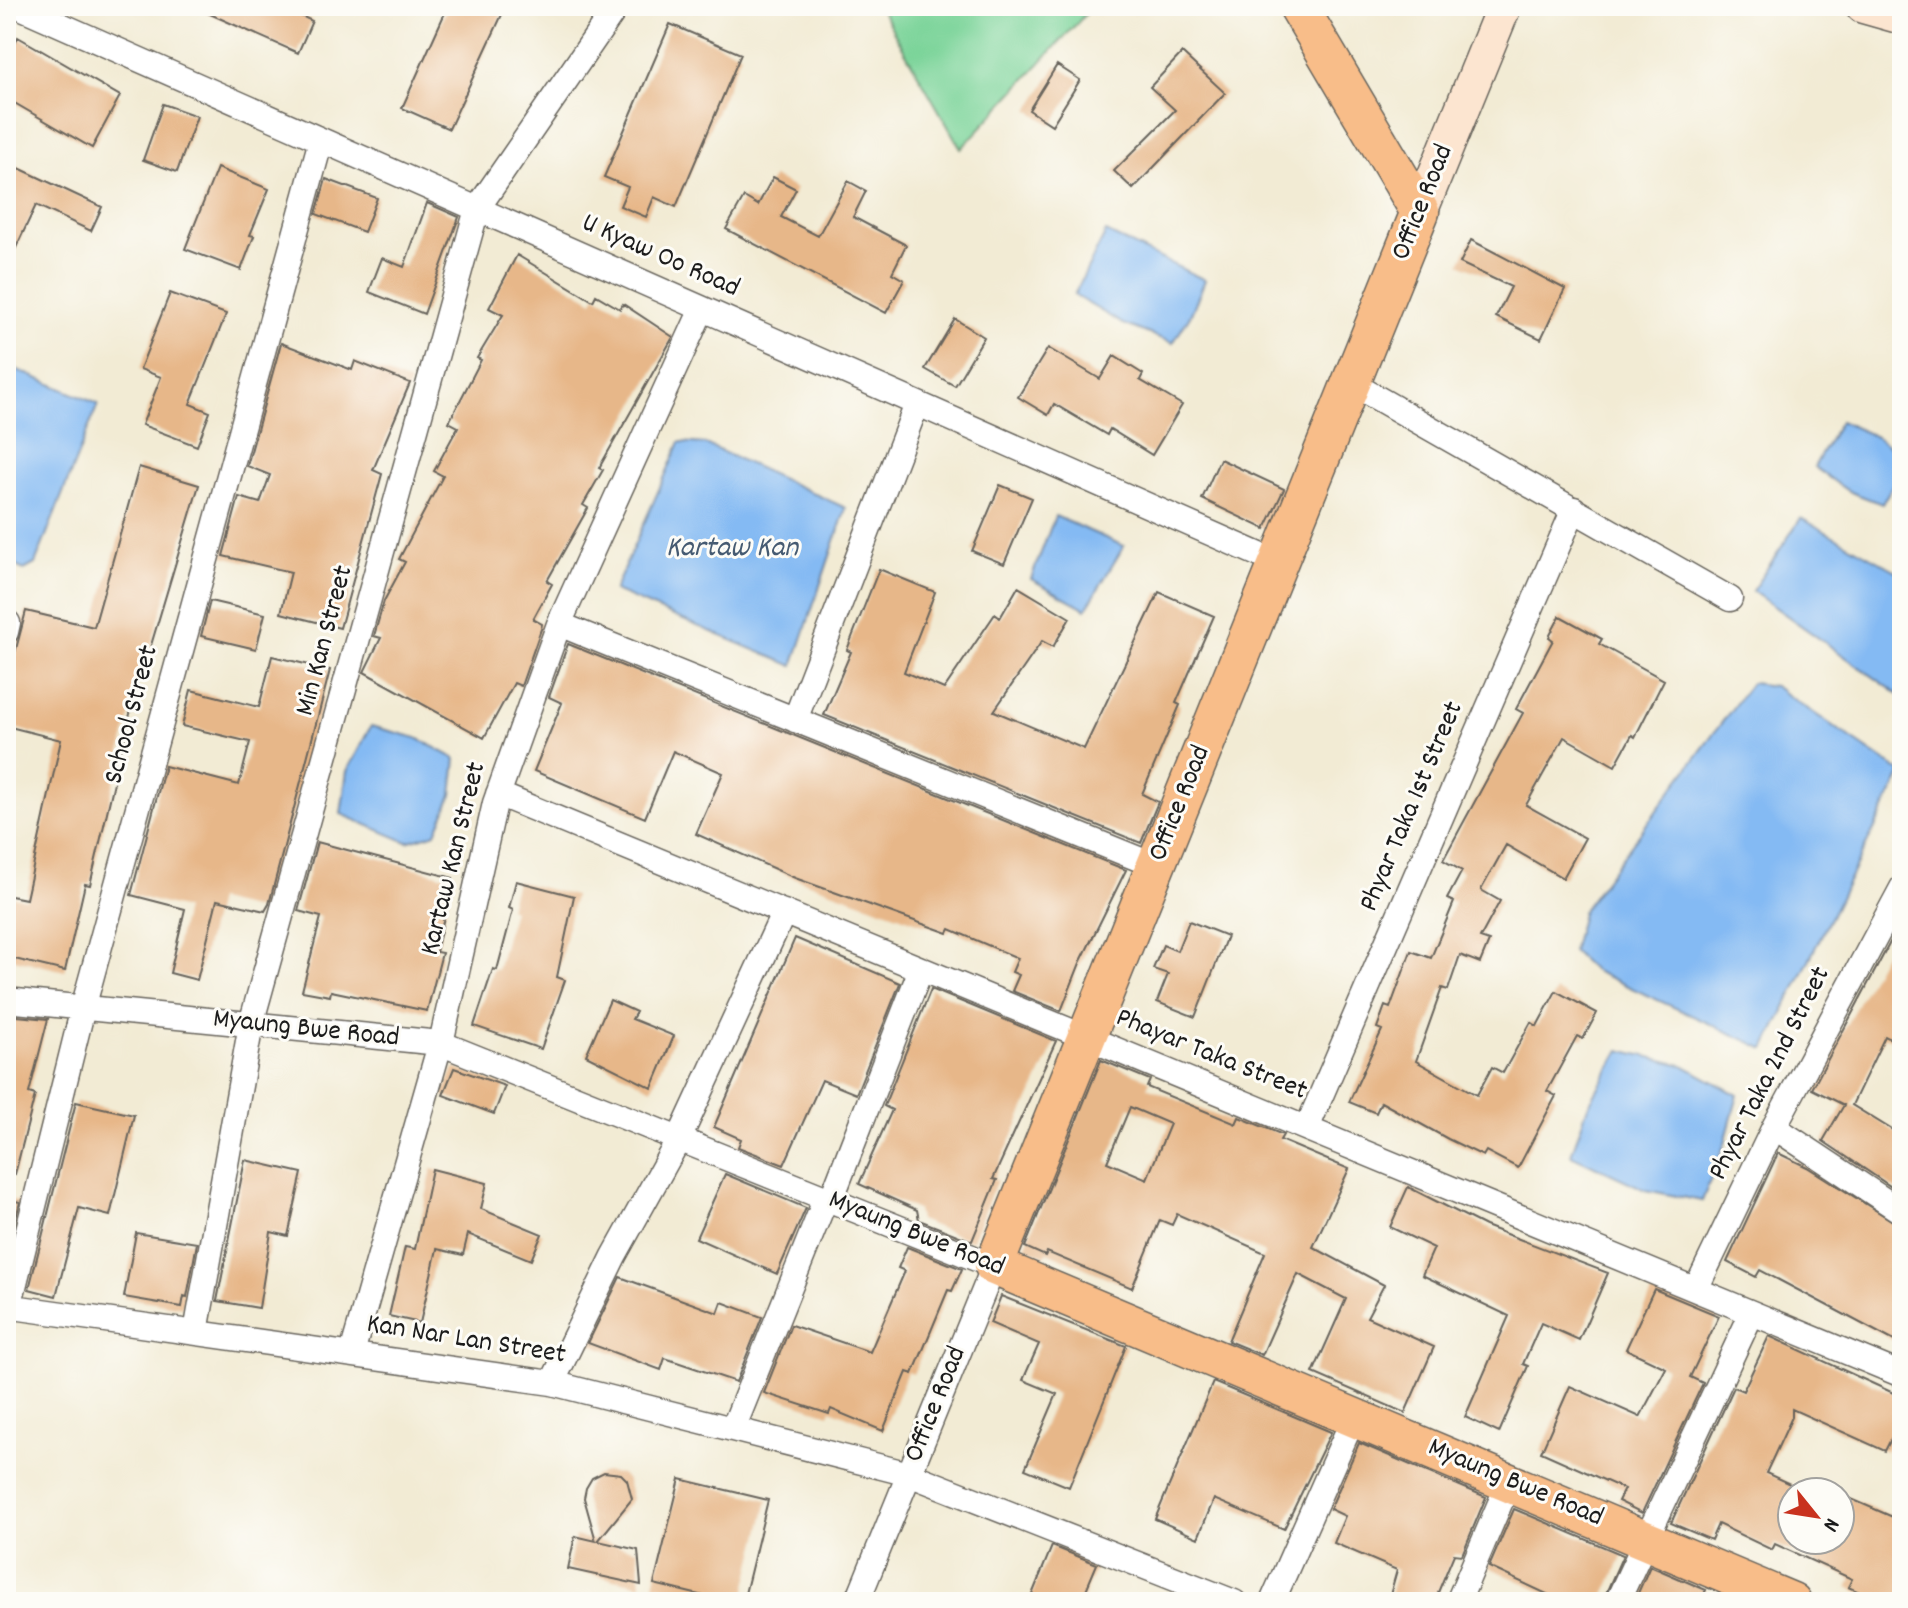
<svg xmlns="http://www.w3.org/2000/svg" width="1908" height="1608" font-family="Dekko,sans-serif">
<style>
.green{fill:#7bd49a;stroke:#4c785b;stroke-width:2}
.water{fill:#84baf3;stroke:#506b88;stroke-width:2}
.building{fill:#e7b789;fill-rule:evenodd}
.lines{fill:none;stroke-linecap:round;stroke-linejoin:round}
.street-casing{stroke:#67645c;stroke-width:27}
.secondary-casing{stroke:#67645c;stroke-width:37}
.primary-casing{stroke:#67645c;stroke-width:41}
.street{stroke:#fff;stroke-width:24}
.secondary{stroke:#fce5d0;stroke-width:34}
.primary{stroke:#f8bd89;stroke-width:38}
.labels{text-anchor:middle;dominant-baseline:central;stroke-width:6;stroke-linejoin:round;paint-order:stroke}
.street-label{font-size:28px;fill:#1c1c1c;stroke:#fdfcf7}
.water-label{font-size:30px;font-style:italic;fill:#465b72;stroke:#fdfcf7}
</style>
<rect width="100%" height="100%" fill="#fdfcf7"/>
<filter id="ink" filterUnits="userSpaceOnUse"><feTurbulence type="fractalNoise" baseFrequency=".0125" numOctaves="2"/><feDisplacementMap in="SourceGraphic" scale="16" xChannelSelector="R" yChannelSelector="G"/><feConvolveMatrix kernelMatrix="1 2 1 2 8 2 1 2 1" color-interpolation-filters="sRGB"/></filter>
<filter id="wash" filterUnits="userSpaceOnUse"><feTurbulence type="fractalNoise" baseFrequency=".006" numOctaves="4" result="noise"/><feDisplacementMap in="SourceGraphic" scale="32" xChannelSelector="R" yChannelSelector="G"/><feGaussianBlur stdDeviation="1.8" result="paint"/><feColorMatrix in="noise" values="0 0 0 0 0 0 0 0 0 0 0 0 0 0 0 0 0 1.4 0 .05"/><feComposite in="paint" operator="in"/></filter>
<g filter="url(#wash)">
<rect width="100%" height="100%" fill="#f2ebd4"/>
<path class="green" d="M 879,6 L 1093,6 L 961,149 Z"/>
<path class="water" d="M 1106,232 L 1205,280 L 1191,314 L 1173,343 L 1123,324 L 1074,295 Z
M 6,365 L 98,404 L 35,564 L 24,570 L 6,561 Z
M 1840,421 L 1876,437 L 1902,455 L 1902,468 L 1882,504 L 1848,491 L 1814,467 Z
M 680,442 L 705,444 L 846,508 L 793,666 L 614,591 Z
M 1055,516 L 1124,546 L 1086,609 L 1031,579 Z
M 1801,518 L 1902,574 L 1902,697 L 1752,591 Z
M 1751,683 L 1774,686 L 1902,773 L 1765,1049 L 1592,970 L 1572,951 L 1583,910 Z
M 371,726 L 417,738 L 456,759 L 452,795 L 436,833 L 407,842 L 341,814 L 347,771 Z
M 1620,1050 L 1683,1065 L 1738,1095 L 1725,1143 L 1702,1201 L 1646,1190 L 1571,1155 L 1588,1106 Z"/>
<g id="blocks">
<path class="building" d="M 192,6 L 280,6 L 312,21 L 298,53 Z
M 448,6 L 506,6 L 449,129 L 402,108 Z
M 670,24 L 741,54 L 676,207 L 654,197 L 646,217 L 620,206 L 628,187 L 604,177 Z
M 18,37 L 120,96 L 92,148 L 6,98 L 6,59 Z
M 1182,53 L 1225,93 L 1133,189 L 1114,171 L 1175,110 L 1150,87 Z
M 1057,65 L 1080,80 L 1052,125 L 1029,110 Z
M 163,104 L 197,116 L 177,172 L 143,160 Z
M 6,162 L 102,207 L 91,231 L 36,205 L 6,269 Z
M 217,168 L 269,189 L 250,235 L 254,236 L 241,270 L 185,249 Z
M 773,177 L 796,189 L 781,217 L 818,236 L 848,181 L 866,191 L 853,217 L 906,245 L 892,273 L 904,280 L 886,313 L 726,229 L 744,197 L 758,205 Z
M 326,179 L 377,198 L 364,232 L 316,214 Z
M 427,203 L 459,217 L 424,314 L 369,292 L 382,258 L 404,267 Z
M 1471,240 L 1565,289 L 1541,339 L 1496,317 L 1511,287 L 1460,263 Z
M 517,255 L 593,301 L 596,295 L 620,309 L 623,304 L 673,337 L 599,468 L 603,470 L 583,505 L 588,508 L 547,581 L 552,584 L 533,619 L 542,624 L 541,629 L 521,686 L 514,683 L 484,738 L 364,672 L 381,638 L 374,636 L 384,601 L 405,562 L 399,559 L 443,476 L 434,471 L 458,427 L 449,422 L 481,360 L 477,358 L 503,315 L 489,308 Z
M 170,293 L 226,314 L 190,404 L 210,412 L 197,446 L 142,425 L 161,377 L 140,369 Z
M 955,319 L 984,337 L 955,386 L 925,369 Z
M 281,343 L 352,370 L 355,361 L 410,383 L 373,470 L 382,474 L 340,628 L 281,613 L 291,572 L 223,556 L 239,497 L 260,503 L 270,475 L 247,466 Z
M 1048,348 L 1100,379 L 1114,356 L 1143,374 L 1140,380 L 1182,405 L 1152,455 L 1110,429 L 1107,435 L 1054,404 L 1048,415 L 1018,397 Z
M 1220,459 L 1284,489 L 1265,529 L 1202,499 Z
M 139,467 L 199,485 L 143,672 L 140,671 L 90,885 L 85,884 L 65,971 L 6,957 L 6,895 L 26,899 L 61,740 L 6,726 L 6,687 L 26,611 L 94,627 Z
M 1000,485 L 1032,498 L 1004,564 L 972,551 Z
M 879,569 L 935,592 L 904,672 L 944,689 L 995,614 L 1000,618 L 1018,587 L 1070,618 L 1053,647 L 1042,641 L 994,711 L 1084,749 L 1159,592 L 1214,616 L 1176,703 L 1180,705 L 1142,794 L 1158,802 L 1141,843 L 824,715 L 851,652 L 847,650 Z
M 210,601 L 265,614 L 256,649 L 201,636 Z
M 1560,616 L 1602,639 L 1599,644 L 1664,680 L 1635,737 L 1632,735 L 1615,766 L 1564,737 L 1526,805 L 1585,838 L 1563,878 L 1506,845 L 1481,890 L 1500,901 L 1480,938 L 1489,941 L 1480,963 L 1460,955 L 1448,990 L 1442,988 L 1416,1061 L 1477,1095 L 1492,1067 L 1503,1073 L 1531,1022 L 1537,1026 L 1556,991 L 1597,1013 L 1583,1039 L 1577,1036 L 1547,1091 L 1556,1096 L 1518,1168 L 1486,1151 L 1483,1156 L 1448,1139 L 1381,1102 L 1376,1113 L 1349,1102 L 1382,1030 L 1377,1028 L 1385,1006 L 1390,1008 L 1411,951 L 1431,958 L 1454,902 L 1447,899 L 1462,871 L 1443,860 L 1523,713 L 1516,709 L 1553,640 L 1549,637 Z
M 568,644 L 1126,870 L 1080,963 L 1061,1011 L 1012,991 L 1019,975 L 1012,972 L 1018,958 L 950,929 L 948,933 L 795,878 L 696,834 L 723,773 L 673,751 L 645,818 L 534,771 L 562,703 L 549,697 Z
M 272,656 L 330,670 L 269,904 L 265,911 L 217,900 L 197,980 L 170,973 L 185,909 L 131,895 L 165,766 L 239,785 L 250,742 L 182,726 L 191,690 L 259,707 Z
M 317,842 L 453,878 L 436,952 L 442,953 L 427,1011 L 331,991 L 330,996 L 302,991 L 321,917 L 298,911 Z
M 516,881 L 574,896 L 557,977 L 565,980 L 541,1049 L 474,1026 L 493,969 L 497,970 L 513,910 L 509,908 Z
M 1902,920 L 1902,1045 L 1885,1036 L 1852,1105 L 1902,1136 L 1902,1194 L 1823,1141 L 1844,1105 L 1812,1089 Z
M 1189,921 L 1227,936 L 1195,1017 L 1157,1002 L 1168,974 L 1153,969 L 1163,945 L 1177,951 Z
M 795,938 L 900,983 L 856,1094 L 822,1080 L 784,1165 L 738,1147 L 741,1139 L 714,1127 Z
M 931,989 L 1056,1041 L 993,1179 L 997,1180 L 972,1241 L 919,1220 L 917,1210 L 859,1184 L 892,1110 L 884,1106 Z
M 610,1000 L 636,1012 L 632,1019 L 674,1036 L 652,1088 L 586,1055 Z
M 6,1015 L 48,1019 L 29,1093 L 35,1095 L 15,1174 L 6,1172 Z
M 1101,1060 L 1150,1080 L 1147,1087 L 1236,1124 L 1239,1117 L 1283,1135 L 1280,1140 L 1349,1169 L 1313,1247 L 1384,1285 L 1367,1317 L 1434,1347 L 1405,1413 L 1313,1373 L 1346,1299 L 1298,1274 L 1262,1355 L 1228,1341 L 1265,1253 L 1177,1214 L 1172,1225 L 1160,1220 L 1132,1288 L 1047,1252 L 1045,1256 L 1025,1247 ZM 1130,1107 L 1170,1124 L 1147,1179 L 1107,1162 Z
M 454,1068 L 505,1086 L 494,1114 L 443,1095 Z
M 76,1102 L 134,1115 L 110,1216 L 79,1208 L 56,1296 L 29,1289 Z
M 1778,1153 L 1807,1167 L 1902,1227 L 1902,1345 L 1760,1270 L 1756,1277 L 1727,1262 Z
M 245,1160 L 302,1173 L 288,1236 L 271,1232 L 259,1308 L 217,1301 Z
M 432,1169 L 487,1183 L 481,1209 L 542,1234 L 531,1260 L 468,1234 L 463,1255 L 437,1249 L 420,1323 L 389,1316 L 405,1247 L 415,1249 Z
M 725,1174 L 806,1208 L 777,1274 L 696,1238 Z
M 1408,1187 L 1485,1226 L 1608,1273 L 1579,1340 L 1541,1323 L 1523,1364 L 1528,1366 L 1499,1433 L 1465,1417 L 1509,1316 L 1422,1275 L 1434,1248 L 1390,1227 Z
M 6,1199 L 20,1202 L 6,1257 Z
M 136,1233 L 197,1243 L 187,1297 L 184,1296 L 182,1307 L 124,1297 Z
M 907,1247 L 962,1269 L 952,1291 L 948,1290 L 913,1374 L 907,1372 L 883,1431 L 831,1409 L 829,1414 L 764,1393 L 791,1325 L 870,1352 L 905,1271 L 898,1268 Z
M 620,1277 L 718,1313 L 722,1302 L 762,1317 L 736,1382 L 665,1358 L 661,1370 L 588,1343 Z
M 1654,1289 L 1719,1316 L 1690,1377 L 1703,1383 L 1642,1513 L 1618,1501 L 1624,1489 L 1541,1452 L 1570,1386 L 1640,1417 L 1666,1368 L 1626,1349 Z
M 1001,1296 L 1126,1346 L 1069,1487 L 1025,1469 L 1057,1394 L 1023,1380 L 1039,1344 L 990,1323 Z
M 1769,1336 L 1902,1397 L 1902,1417 L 1885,1451 L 1792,1409 L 1792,1417 L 1766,1473 L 1792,1485 L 1792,1540 L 1840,1540 L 1840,1494 L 1902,1521 L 1902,1602 L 1882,1602 L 1848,1587 L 1852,1579 L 1775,1544 L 1772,1550 L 1718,1524 L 1711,1540 L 1671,1523 L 1734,1387 L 1743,1391 Z
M 1213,1382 L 1331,1432 L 1284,1529 L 1214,1499 L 1198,1538 L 1155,1519 Z
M 1359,1443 L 1486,1497 L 1462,1555 L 1454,1554 L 1434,1602 L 1388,1602 L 1397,1570 L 1334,1543 L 1345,1516 L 1330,1509 Z
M 604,1472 L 621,1474 L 627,1480 L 632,1499 L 598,1541 L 638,1550 L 641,1585 L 568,1569 L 575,1536 L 596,1541 L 584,1498 L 586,1488 L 592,1478 Z
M 680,1479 L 768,1500 L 743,1602 L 728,1602 L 654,1584 Z
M 1514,1509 L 1623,1555 L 1602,1602 L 1564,1602 L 1489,1567 Z
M 1052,1546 L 1097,1564 L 1081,1602 L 1029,1602 Z
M 1650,1566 L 1706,1590 L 1700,1602 L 1634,1602 Z"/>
</g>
</g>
<g filter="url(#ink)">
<use href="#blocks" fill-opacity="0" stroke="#67645c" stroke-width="2"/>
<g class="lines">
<g class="street-casing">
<path id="street" d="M 18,6 L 1278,563
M 1351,383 L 1730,599
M 559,624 L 1156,866
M 6,632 L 8,623
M 795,720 L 917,404
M 498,794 L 1902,1375
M 6,1000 L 440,1043 L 994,1266 L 857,1602
M 1774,1127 L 1902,1212
M 1307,1128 L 1574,509
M 831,1200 L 921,969
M 1696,1289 L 1774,1127 L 1902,888
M 6,1306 L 552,1383 L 909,1474 L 1234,1602
M 9,1307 L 83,1008 L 321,140
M 196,1332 L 251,1024 L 477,209 L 617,6
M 352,1353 L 443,1034 L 495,803 L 559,624 L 702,309
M 552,1383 L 614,1256 L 679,1139 L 784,912
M 733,1429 L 826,1198
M 1272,1602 L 1354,1417
M 1458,1602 L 1509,1482
M 1617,1602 L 1752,1313"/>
</g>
<g class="secondary-casing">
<path id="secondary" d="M 1863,6 L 1902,17
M 1420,212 L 1504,6"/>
</g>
<g class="primary-casing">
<path id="primary" d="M 1298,6 L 1420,212 L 994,1266 L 1792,1602"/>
</g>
<use href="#street" class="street"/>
<use href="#secondary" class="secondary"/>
<use href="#primary" class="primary"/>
</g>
</g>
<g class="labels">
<g class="street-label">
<text transform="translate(1424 203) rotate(-68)">Office Road</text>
<text transform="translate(660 257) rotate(24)">U Kyaw Oo Road</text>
<text transform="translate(326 641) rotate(-75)">Min Kan Street</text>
<text transform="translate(133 715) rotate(-75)">School Street</text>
<text transform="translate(1181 804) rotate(-68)">Office Road</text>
<text transform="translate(1413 807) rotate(-67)">Phyar Taka 1st Street</text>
<text transform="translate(455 859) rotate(-76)">Kartaw Kan Street</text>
<text transform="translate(306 1030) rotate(6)">Myaung Bwe Road</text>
<text transform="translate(1211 1056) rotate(22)">Phayar Taka Street</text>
<text transform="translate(1771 1074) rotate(-63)">Phyar Taka 2nd Street</text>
<text transform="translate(916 1235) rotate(22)">Myaung Bwe Road</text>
<text transform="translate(466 1341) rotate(9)">Kan Nar Lan Street</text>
<text transform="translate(937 1405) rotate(-68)">Office Road</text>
<text transform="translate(1515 1484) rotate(23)">Myaung Bwe Road</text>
</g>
<g class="water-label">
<text x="732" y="549">Kartaw Kan</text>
</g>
</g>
<rect width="1908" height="1608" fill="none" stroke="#fdfcf7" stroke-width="32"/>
<g transform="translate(1816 1516) rotate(120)"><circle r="38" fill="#fdfcf7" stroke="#a3a29f" stroke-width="2"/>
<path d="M0-6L14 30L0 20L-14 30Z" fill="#c8321e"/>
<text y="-12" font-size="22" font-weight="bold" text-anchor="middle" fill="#1c1c1c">N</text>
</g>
</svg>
